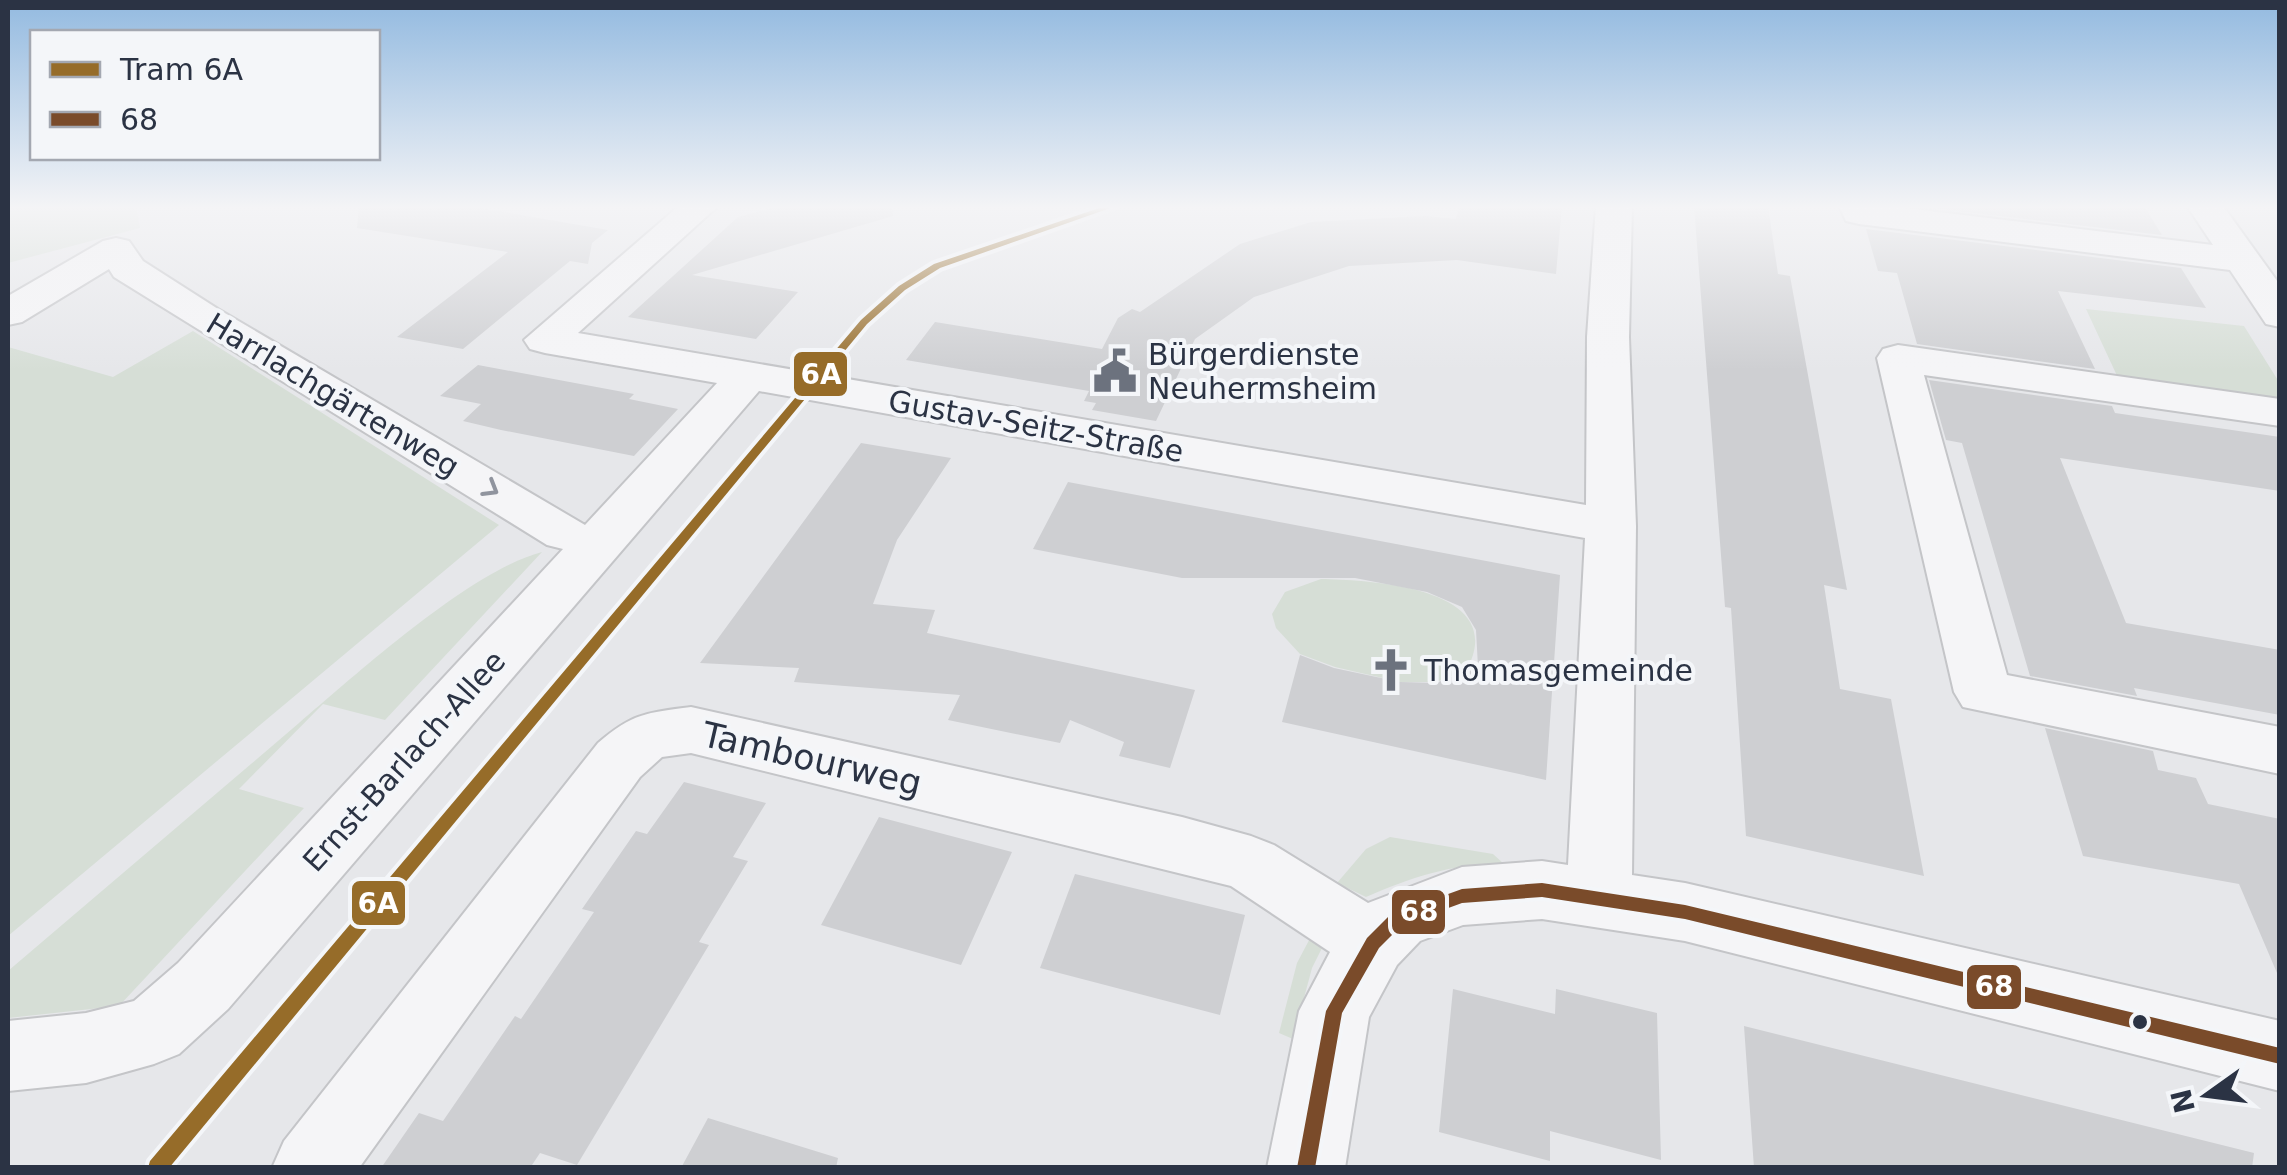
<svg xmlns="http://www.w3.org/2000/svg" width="2287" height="1175" font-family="'DejaVu Sans',sans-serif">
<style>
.green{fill:#d6ded6}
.building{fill:#cecfd2}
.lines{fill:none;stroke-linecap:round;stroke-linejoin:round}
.minor-casing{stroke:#c4c5c8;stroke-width:4}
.minor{fill:#f5f5f7;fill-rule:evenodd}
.bus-1-casing{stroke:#f4f6f9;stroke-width:8}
.bus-1{fill:#7a4b2a;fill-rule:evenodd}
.tram-1-casing{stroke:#f4f6f9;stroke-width:8}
.tram-1{fill:#966c29;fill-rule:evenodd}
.oneway{stroke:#90949e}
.bus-dot{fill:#2b3344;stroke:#f4f6f9;stroke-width:4}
.labels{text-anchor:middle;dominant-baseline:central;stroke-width:8;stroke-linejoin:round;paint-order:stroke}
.poi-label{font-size:30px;fill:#2b3344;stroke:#f4f6f9;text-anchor:start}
.street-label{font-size:30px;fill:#2b3344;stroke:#f4f6f9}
.near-street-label{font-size:35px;fill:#2b3344;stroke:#f4f6f9}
.line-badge{stroke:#f4f6f9;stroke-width:4}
.badge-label{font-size:28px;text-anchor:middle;font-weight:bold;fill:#fff}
</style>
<rect width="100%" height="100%" fill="#e6e7ea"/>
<path class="green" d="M 8,206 L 136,206 L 140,228 L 8,263 Z
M 2086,309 L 2244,326 L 2279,382 L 2279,401 L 2119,380 Z
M 193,331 L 499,525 L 8,936 L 8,347 L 113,377 Z
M 542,552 L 385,720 L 323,704 L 239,789 L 304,808 L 119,1006 L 8,1018 L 8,971 C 105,888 202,806 299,723 C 358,673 470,571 542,552 Z
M 1321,579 C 1373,580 1512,588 1466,671 L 1436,682 L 1400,682 L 1335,667 L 1300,654 L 1276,628 L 1272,614 L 1285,592 Z
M 1390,837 L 1493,854 L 1504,864 C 1454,863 1412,877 1366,897 L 1337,883 L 1366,849 Z
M 1316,927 L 1329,934 L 1312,968 L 1293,1039 L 1279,1033 L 1297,963 Z"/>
<path class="building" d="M 359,206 L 469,206 L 608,230 L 592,243 L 588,264 L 570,261 L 463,349 L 397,337 L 508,252 L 357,228 Z
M 780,206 L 892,206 L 893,216 L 692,275 L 798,292 L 756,339 L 628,317 L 738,217 Z
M 1459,206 L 1562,206 L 1556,274 L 1457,260 L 1349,266 L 1254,297 L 1195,339 L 1156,421 L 1092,410 L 1096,403 L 1084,401 L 1089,391 L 906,360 L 935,322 L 1102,349 L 1118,318 L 1132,309 L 1140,312 L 1240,244 L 1311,222 L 1425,216 L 1456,219 Z
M 1694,206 L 1768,206 L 1778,274 L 1790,276 L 1847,590 L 1824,585 L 1840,689 L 1891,699 L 1924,876 L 1746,836 L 1731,608 L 1725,607 Z
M 1916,206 L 2144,206 L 2162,235 Z
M 1866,229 L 2181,268 L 2206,308 L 2058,291 L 2095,369 L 1917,344 L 1897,273 L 1878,271 Z
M 478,365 L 634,394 L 629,399 L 678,409 L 634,456 L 501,430 L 463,421 L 481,404 L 440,396 Z
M 1929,380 L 2112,406 L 2115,413 L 2280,437 L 2280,491 L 2060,458 L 2126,623 L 2280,650 L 2280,715 L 2134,688 L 2137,696 L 2030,676 L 1962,443 L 1946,440 Z
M 861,443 L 951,458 L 897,540 L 873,604 L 935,610 L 927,633 L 1195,690 L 1170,768 L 1119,756 L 1124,742 L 1070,720 L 1060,743 L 948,720 L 960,695 L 794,682 L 799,668 L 700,663 Z
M 1068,482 L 1560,575 L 1546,780 L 1282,722 L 1300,655 L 1334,668 L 1400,682 L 1436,683 L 1478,667 L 1476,630 L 1462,607 L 1427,592 L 1355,578 L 1182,578 L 1033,549 Z
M 2045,728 L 2153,751 L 2158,770 L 2196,778 L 2208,804 L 2280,819 L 2280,980 L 2239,884 L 2083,856 Z
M 684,782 L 766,803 L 733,857 L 748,861 L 699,942 L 709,945 L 577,1165 L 540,1153 L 530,1168 L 381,1168 L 419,1113 L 443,1121 L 515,1016 L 521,1019 L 594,912 L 582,909 L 636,831 L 647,834 Z
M 879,817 L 1012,852 L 961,965 L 821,925 Z
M 1075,874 L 1245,915 L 1220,1015 L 1040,968 Z
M 1453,989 L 1555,1014 L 1556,989 L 1657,1013 L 1661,1160 L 1550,1131 L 1550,1161 L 1439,1132 Z
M 1744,1026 L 2254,1153 L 2252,1168 L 1754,1168 Z
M 708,1118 L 838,1158 L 836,1168 L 681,1168 Z"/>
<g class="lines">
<g class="minor-casing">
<path id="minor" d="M 679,206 L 718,206 L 578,333 L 1586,505 L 1587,337 L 1596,206 L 1632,206 L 1629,337 L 1636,526 L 1632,875 L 1685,883 L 2280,1021 L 2280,1091 L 1685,941 L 1542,919 L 1463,925 L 1420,941 L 1397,965 L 1369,1017 L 1345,1168 L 1267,1168 L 1299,1011 L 1330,952 L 1231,886 L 691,753 L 662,757 L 640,777 L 359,1168 L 272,1168 L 284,1141 L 598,743 C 633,713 646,713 691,707 L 1182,817 L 1251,836 L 1274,845 L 1368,903 L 1462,867 L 1542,861 L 1568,865 L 1585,538 L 759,391 L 228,1009 L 179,1054 L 154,1064 L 86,1083 L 8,1091 L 8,1021 L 86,1013 L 134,1001 L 178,963 L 563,549 L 547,545 L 114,277 L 109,269 L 22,322 L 8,325 L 8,296 L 103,241 L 116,238 L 129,241 L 143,261 L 218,309 L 585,525 L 717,383 L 545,353 L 530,349 L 524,340 Z
M 1839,206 L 1888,206 L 2213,245 L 2187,206 L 2223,206 L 2280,285 L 2280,327 L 2266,324 L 2230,270 L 1859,224 L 1846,221 Z
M 1898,345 L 2280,399 L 2280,426 L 1924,375 L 2007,675 L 2280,727 L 2280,774 L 1963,707 L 1954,692 L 1877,358 L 1883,349 Z"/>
</g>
<use href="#minor" class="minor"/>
<g class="bus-1-casing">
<path id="bus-1" d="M 1542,883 L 1685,905 L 2280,1048 L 2280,1064 L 1685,919 L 1542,897 L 1462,903 L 1402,925 L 1379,948 L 1342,1013 L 1315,1168 L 1297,1168 L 1326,1011 L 1367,938 L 1390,915 L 1462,889 Z"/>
</g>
<use href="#bus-1" class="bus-1"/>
<g class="tram-1-casing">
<path id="tram-1" d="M 1105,206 L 1116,206 L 940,268 L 905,290 L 867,324 L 169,1168 L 148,1168 L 150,1161 L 861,320 L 899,286 L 934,264 Z"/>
</g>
<use href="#tram-1" class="tram-1"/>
</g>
<defs><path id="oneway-chevron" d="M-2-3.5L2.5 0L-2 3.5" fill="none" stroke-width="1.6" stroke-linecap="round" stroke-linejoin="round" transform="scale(2.5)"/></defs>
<use class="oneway" href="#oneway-chevron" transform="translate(491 489) rotate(31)"/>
<linearGradient id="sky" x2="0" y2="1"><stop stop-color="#93bae0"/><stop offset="0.56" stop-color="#f4f4f6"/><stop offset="1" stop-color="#f4f4f6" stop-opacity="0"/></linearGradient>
<rect width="2287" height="370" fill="url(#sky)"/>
<defs>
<g id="civic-bare" transform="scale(3.45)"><path d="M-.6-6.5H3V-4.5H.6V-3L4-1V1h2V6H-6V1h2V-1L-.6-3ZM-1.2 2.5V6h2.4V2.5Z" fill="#6c727e" stroke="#f4f6f9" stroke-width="2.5" paint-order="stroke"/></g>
<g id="church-bare" transform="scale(3.45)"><path d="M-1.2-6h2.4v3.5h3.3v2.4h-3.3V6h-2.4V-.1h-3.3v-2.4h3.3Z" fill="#6c727e" stroke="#f4f6f9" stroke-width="2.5" paint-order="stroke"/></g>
</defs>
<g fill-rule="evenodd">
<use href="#civic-bare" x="1115" y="371"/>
<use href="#church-bare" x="1391" y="670"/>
</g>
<circle class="bus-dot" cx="2140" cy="1022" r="9"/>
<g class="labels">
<g class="poi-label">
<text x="1148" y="354">Bürgerdienste<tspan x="1148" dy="34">Neuhermsheim</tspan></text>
<text x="1424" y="670">Thomasgemeinde</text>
</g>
<g class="street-label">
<text transform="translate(333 395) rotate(31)">Harrlachgärtenweg</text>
<text transform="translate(1036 426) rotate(10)">Gustav-Seitz-Straße</text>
<text transform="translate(404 761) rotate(-48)">Ernst-Barlach-Allee</text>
</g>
<g class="near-street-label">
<text transform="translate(812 759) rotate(13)">Tambourweg</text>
</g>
</g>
<g class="line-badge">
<rect x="792" y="350" width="57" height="48" rx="10" fill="#966c29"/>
<rect x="350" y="879" width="57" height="48" rx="10" fill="#966c29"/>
<rect x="1390" y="888" width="57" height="48" rx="10" fill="#7a4b2a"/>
<rect x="1965" y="963" width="58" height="48" rx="10" fill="#7a4b2a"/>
</g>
<g class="badge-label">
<text x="821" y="384">6A</text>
<text x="378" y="913">6A</text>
<text x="1419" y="921">68</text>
<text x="1994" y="996">68</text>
</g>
<rect width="2287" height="1175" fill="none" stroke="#2b3344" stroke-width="20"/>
<rect x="30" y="30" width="350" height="130" fill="#f4f6f9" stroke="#a4a8b1" stroke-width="2.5"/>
<rect x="50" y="62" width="50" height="15" fill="#966c29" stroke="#a4a8b1" stroke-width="2.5"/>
<text x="120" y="80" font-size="30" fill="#2b3344">Tram 6A</text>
<rect x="50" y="112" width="50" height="15" fill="#7a4b2a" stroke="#a4a8b1" stroke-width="2.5"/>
<text x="120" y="130" font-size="30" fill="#2b3344">68</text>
<g transform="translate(2207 1095) rotate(256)" stroke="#f4f6f9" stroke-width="8" paint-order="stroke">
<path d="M0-8L18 38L0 25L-18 38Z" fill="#2b3344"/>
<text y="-15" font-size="28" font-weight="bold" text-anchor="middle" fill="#2b3344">N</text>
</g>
</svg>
